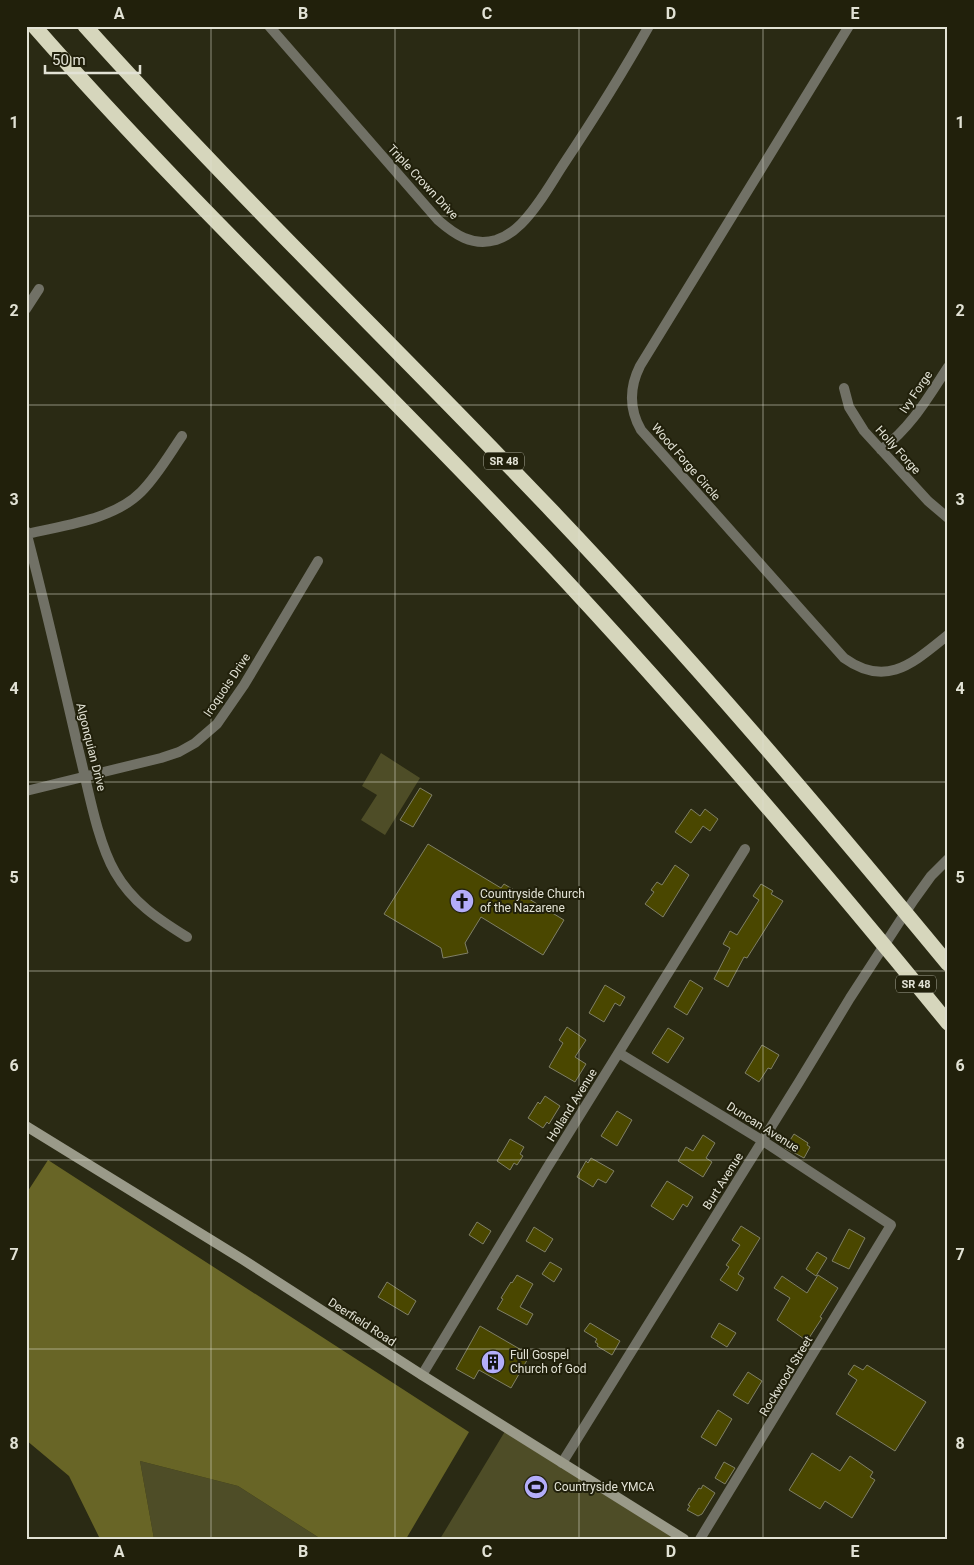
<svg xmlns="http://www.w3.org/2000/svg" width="974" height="1565" font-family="Roboto,sans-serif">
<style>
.green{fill:#4e4d27}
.forest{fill:#686526}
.building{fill:#4a4700;stroke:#7f7f66}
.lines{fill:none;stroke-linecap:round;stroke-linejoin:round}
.street{stroke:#717166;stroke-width:10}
.secondary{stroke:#9a9a89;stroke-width:10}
.highway{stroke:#d6d6bc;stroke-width:15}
.grid{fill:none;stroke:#e2e2d5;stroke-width:1;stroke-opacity:0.55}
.labels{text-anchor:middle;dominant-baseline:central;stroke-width:4;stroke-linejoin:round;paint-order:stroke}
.shield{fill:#21200b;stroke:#a8a898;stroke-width:1}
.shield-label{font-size:11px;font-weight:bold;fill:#e2e2d5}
.street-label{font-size:12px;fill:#e2e2d5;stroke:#21200b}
.poi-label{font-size:12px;fill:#e2e2d5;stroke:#21200b;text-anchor:start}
.neatline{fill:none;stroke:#e2e2d5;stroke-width:2}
.grid-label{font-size:16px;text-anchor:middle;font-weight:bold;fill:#e2e2d5}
</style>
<rect width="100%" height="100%" fill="#2a2a14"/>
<path class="green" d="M 381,753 L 420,778 L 385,835 L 361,820 L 377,795 L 362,786 Z
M 507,1428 L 684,1539 L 440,1539 Z
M 140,1461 L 238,1486 L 321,1539 L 154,1539 Z"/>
<path class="forest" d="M 48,1160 L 469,1432 L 406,1539 L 321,1539 L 238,1486 L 140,1461 L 154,1539 L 100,1539 L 69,1476 L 26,1440 L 26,1194 Z"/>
<path class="building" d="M 420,788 L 432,795 L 413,827 L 400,820 Z
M 691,809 L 700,816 L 705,809 L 718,819 L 710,831 L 703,826 L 691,843 L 675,832 Z
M 428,844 L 501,888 L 504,884 L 564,920 L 543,955 L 481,917 L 465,943 L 468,953 L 443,958 L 441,948 L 384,914 Z
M 675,865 L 689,875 L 663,917 L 645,904 L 654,892 L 651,890 L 657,882 L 662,885 Z
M 761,884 L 773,891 L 771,894 L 783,901 L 747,958 L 744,957 L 728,987 L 714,979 L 730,948 L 723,944 L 730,931 L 737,935 L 759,900 L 753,896 Z
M 690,980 L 703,988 L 687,1015 L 674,1007 Z
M 605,985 L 625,997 L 620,1006 L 615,1003 L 604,1022 L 589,1013 Z
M 567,1027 L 586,1040 L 575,1057 L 586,1064 L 575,1082 L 549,1067 L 563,1043 L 559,1040 Z
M 668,1028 L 684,1038 L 668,1063 L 652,1053 Z
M 762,1045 L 779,1055 L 771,1069 L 768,1068 L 759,1082 L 745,1073 Z
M 545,1096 L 560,1106 L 549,1124 L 547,1122 L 543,1128 L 528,1118 L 538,1102 L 540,1104 Z
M 617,1111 L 632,1120 L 617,1146 L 601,1136 Z
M 794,1134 L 808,1143 L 807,1145 L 810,1147 L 804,1158 L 785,1148 Z
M 703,1135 L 715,1143 L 706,1158 L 712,1162 L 703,1177 L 678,1161 L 686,1147 L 693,1151 Z
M 510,1139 L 524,1147 L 520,1154 L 523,1156 L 517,1165 L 514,1163 L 510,1170 L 497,1161 Z
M 591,1158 L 614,1171 L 606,1183 L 598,1179 L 593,1187 L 577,1177 L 586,1161 L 588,1163 Z
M 667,1181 L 693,1197 L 687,1207 L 683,1204 L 673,1220 L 651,1206 Z
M 477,1222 L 491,1231 L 483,1244 L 469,1235 Z
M 741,1226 L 760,1238 L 738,1274 L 744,1278 L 737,1291 L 720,1280 L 729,1267 L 726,1265 L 740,1245 L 732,1240 Z
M 534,1227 L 553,1239 L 545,1252 L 526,1241 Z
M 849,1229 L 865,1238 L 849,1269 L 832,1261 Z
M 817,1252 L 827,1258 L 816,1276 L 806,1269 Z
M 550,1262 L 562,1269 L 554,1282 L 542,1274 Z
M 517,1275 L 533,1284 L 520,1307 L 533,1314 L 527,1325 L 497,1309 L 503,1299 L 501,1298 L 511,1282 L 512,1283 Z
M 818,1275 L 838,1288 L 820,1317 L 822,1318 L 807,1341 L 777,1320 L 790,1298 L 774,1288 L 782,1276 L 807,1293 Z
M 387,1282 L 416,1301 L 408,1315 L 378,1297 Z
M 590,1323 L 620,1341 L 612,1355 L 597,1346 L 598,1344 L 595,1342 L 597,1339 L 584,1331 Z
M 719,1323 L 736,1333 L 727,1347 L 711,1337 Z
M 480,1326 L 530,1355 L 511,1388 L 479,1370 L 474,1379 L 456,1369 Z
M 854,1365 L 863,1370 L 867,1365 L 926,1402 L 895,1451 L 836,1414 L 857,1380 L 848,1374 Z
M 748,1372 L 762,1381 L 748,1404 L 733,1395 Z
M 718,1410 L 732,1419 L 716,1446 L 701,1437 Z
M 812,1453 L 840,1471 L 850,1456 L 873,1472 L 870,1477 L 875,1480 L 852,1518 L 825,1501 L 820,1509 L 789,1490 Z
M 724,1462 L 735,1468 L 725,1484 L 715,1478 Z
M 703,1485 L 715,1493 L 702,1514 L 698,1516 L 687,1510 L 690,1506 L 688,1505 L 699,1488 L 701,1489 Z"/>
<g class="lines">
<path class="street" d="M 269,26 L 438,220 C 454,234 472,247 496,240 C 505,237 514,231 521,224 C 538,207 550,185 563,165 C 593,120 622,74 649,26
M 849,26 L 640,366 C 629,388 629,409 641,430 L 844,658 C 887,689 914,662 948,635
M 26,309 L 39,289
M 844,388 L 849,407 L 864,431 L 928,501 L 948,518
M 881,450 C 912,426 927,399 948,367
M 26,531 C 45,604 62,678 79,752 C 88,787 97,841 115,872 C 132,902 158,919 187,937
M 27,534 C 64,525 113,520 141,492 C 157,476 169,455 182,436
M 26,791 L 161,758 L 179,752 L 195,743 L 217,724 L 244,685 L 318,561
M 619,1053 L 763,1141 L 891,1225 L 700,1539
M 422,1375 L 547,1168 L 745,849
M 562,1463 L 799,1082 L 850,998 L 913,901 L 931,876 L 948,859"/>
<path class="secondary" d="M 26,1126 L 242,1259 L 422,1375 L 684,1539"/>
<path class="highway" d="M 34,26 C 188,202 359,361 519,531 C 669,689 810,854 948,1023
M 85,26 C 235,193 397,348 552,511 C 690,656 820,809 948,964"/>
</g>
<path class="grid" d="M 211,26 L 211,1539M 395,26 L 395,1539M 579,26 L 579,1539M 763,26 L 763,1539M 26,216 L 948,216M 26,405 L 948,405M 26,594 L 948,594M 26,782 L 948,782M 26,971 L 948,971M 26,1160 L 948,1160M 26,1349 L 948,1349"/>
<defs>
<g id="church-disc" transform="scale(1.25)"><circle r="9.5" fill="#b3adf9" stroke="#21200b"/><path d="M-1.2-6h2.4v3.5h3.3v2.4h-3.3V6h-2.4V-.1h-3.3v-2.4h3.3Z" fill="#111"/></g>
<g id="building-disc" transform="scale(1.25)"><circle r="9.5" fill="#b3adf9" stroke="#21200b"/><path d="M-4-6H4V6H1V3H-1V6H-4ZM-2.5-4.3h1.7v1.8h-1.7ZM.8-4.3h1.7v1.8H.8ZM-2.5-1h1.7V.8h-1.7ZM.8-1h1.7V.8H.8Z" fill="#111"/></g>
<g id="stadium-disc" transform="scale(1.25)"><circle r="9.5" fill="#b3adf9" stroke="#21200b"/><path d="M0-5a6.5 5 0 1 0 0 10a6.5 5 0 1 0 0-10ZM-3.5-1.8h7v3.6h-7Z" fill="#111"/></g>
</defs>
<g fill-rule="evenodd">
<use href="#church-disc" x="462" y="901"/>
<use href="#building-disc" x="493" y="1362"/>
<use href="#stadium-disc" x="536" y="1487"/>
</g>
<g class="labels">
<g class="shield">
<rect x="484" y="452.5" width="40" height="17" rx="4"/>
<rect x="896" y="975.5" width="40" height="17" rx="4"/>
</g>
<g class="shield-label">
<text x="504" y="461">SR 48</text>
<text x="916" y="984">SR 48</text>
</g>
<g class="street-label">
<text transform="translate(423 182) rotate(47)">Triple Crown Drive</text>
<text transform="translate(916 392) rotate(-56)">Ivy Forge</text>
<text transform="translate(898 450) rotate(48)">Holly Forge</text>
<text transform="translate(686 462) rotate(49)">Wood Forge Circle</text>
<text transform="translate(227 685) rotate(-56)">Iroquois Drive</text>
<text transform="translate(91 747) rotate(76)">Algonquian Drive</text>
<text transform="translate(572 1105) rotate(-58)">Holland Avenue</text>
<text transform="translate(763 1127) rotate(32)">Duncan Avenue</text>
<text transform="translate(723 1181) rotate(-58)">Burt Avenue</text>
<text transform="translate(362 1322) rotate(33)">Deerfield Road</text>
<text transform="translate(786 1376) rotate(-59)">Rockwood Street</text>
</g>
<g class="poi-label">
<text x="480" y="894">Countryside Church<tspan x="480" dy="14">of the Nazarene</tspan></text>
<text x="510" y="1355">Full Gospel<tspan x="510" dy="14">Church of God</tspan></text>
<text x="554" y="1487">Countryside YMCA</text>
</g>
</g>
<rect width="974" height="1565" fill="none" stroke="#21200b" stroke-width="55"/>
<path d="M45 65v8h95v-8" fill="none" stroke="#e2e2d5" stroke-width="2.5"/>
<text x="52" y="65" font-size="15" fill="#e2e2d5" stroke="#21200b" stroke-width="4" paint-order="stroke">50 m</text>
<rect x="28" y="28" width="918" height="1510" class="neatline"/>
<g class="grid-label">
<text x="119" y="19">A</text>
<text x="303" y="19">B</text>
<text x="487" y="19">C</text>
<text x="671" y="19">D</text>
<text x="855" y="19">E</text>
<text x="14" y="128">1</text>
<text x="960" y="128">1</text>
<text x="14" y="316">2</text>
<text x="960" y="316">2</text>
<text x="14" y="505">3</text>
<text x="960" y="505">3</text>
<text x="14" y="694">4</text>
<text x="960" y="694">4</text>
<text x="14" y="883">5</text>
<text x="960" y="883">5</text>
<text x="14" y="1071">6</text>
<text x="960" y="1071">6</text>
<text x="14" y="1260">7</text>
<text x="960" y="1260">7</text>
<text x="14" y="1449">8</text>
<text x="960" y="1449">8</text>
<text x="119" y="1557">A</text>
<text x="303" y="1557">B</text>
<text x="487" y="1557">C</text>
<text x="671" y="1557">D</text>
<text x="855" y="1557">E</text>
</g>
</svg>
